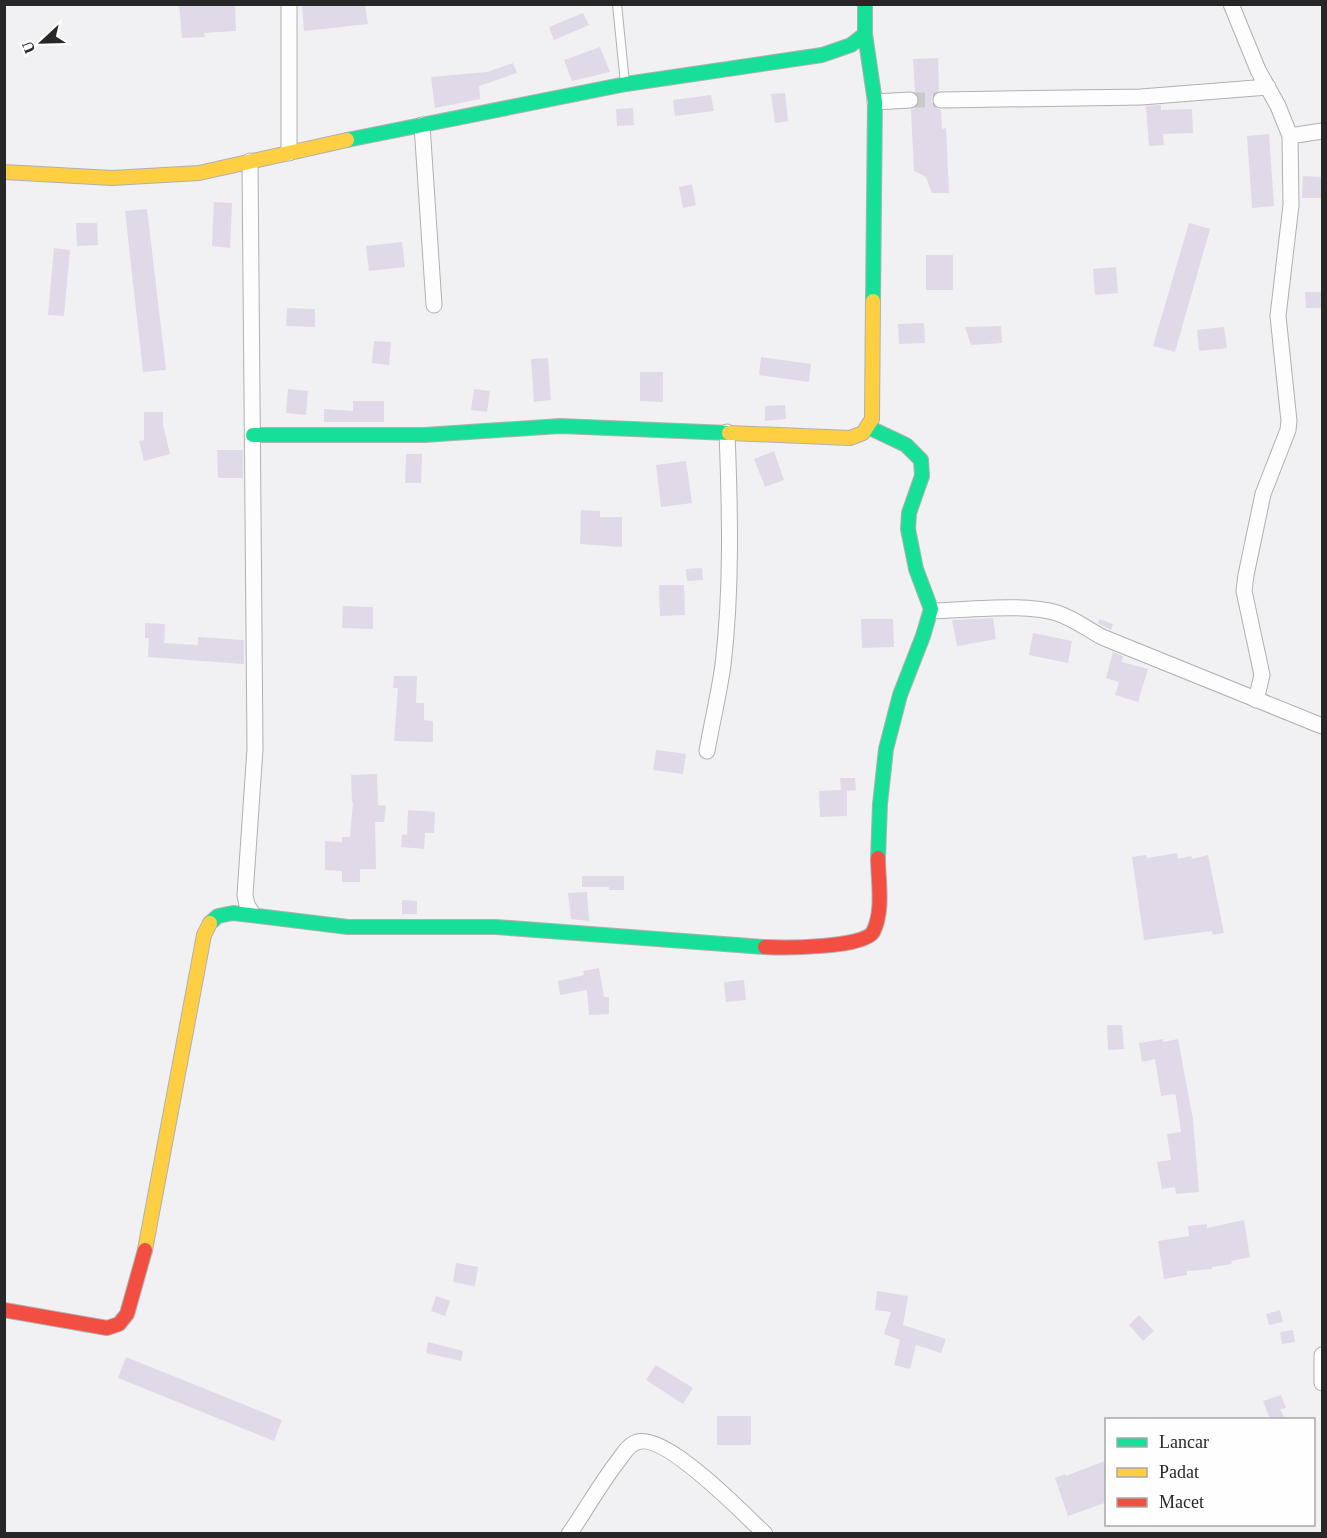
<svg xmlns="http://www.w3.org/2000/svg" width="1327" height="1538" font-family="'Times New Roman',serif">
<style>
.building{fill:#e0d9e7}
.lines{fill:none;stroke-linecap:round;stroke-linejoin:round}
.street-tunnel{stroke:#c9c9ca;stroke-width:15;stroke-dasharray:15 8;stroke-linecap:butt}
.lane-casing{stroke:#b0b0b2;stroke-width:10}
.street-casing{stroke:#b0b0b2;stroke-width:17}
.fast-casing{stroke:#b0b0b2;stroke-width:16}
.slow-casing{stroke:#b0b0b2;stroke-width:16}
.jam-casing{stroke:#b0b0b2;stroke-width:16}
.lane{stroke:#fdfdfd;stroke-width:8}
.street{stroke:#fdfdfd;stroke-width:15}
.fast{stroke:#16e098;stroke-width:14}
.slow{stroke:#ffcf43;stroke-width:14}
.jam{stroke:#f24e42;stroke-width:14}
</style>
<rect width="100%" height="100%" fill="#f1f1f3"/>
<path class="building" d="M 179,4 L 235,4 L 236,31 L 204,33 L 205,37 L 182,38 Z
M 302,4 L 365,4 L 368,24 L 304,31 Z
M 583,13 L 589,25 L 554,40 L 549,27 Z
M 600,47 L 610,72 L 572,81 L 564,60 Z
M 938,58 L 939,91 L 933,95 L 931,101 L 936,108 L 941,110 L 942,129 L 946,128 L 949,193 L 932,193 L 926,177 L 914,171 L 911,110 L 916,108 L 920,100 L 915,92 L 913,59 Z
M 513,63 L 517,73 L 479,86 L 480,99 L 435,108 L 431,77 L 487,72 Z
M 785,93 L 788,121 L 775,123 L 771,94 Z
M 711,95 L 714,111 L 675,116 L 673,100 Z
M 1161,105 L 1161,110 L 1192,109 L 1193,133 L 1163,134 L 1164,145 L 1149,146 L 1146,106 Z
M 633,108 L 634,125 L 617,126 L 616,109 Z
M 1269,134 L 1274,206 L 1252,208 L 1247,136 Z
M 1303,176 L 1323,177 L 1323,198 L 1302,198 Z
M 692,184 L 696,205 L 683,208 L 679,187 Z
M 214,202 L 232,203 L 230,248 L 212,246 Z
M 147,209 L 166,370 L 143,372 L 125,211 Z
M 76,223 L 97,223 L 98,245 L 77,246 Z
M 1189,223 L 1210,229 L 1175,352 L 1153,346 Z
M 402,242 L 405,267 L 369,271 L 366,246 Z
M 54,248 L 70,250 L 64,316 L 48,315 Z
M 926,255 L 953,255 L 953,290 L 926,290 Z
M 1116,267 L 1118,293 L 1095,295 L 1093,269 Z
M 1305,292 L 1323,292 L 1323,308 L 1306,308 Z
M 287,308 L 315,309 L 315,327 L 286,326 Z
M 924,323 L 925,343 L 899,344 L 898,324 Z
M 1001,326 L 1002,343 L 971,345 L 965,327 Z
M 1224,327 L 1227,348 L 1199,351 L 1197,330 Z
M 374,341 L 391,342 L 389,365 L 372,363 Z
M 761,357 L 811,364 L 809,382 L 759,375 Z
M 548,358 L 551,400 L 534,402 L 531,359 Z
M 640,372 L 663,372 L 663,402 L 640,401 Z
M 288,389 L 308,391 L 306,415 L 286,413 Z
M 474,389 L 490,391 L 487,412 L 471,410 Z
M 353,401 L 384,401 L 384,422 L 324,422 L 324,409 L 353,411 Z
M 785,405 L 786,419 L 765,421 L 765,406 Z
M 144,412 L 163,412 L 163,425 L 170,454 L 144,461 L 139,441 L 144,440 Z
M 217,450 L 243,450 L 243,478 L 218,478 Z
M 774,451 L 784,480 L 765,487 L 754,459 Z
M 406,454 L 422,454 L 421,483 L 405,483 Z
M 686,461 L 692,503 L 661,507 L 656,465 Z
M 581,510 L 600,511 L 600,517 L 622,517 L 622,547 L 580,544 Z
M 702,568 L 703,580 L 687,581 L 686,569 Z
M 659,585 L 684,585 L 685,615 L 660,616 Z
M 343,606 L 373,607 L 373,629 L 342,628 Z
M 993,618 L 996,639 L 957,646 L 952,620 Z
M 861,619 L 893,619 L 894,647 L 862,648 Z
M 1099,619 L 1113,624 L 1111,630 L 1098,623 Z
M 145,623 L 165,624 L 164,643 L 198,645 L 198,637 L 244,640 L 244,664 L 148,657 L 149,638 L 145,638 Z
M 1033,633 L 1072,641 L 1068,663 L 1029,655 Z
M 1113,652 L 1123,656 L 1122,662 L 1148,669 L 1138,702 L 1115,695 L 1119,682 L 1106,678 Z
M 394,676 L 417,676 L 416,703 L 424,703 L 424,720 L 433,721 L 433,742 L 394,741 L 398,688 L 393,688 Z
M 656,750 L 686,754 L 683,774 L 653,770 Z
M 377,774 L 378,805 L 386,806 L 384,822 L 375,822 L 376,869 L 360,869 L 360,882 L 342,882 L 342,871 L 325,870 L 325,841 L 342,842 L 342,837 L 350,837 L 353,802 L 352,802 L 351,775 Z
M 840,778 L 855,778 L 856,790 L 847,791 L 847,816 L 820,817 L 819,791 L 841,790 Z
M 408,810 L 435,812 L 434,833 L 425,833 L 424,849 L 401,847 L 402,834 L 407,835 Z
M 1177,853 L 1178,859 L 1191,856 L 1192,859 L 1208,855 L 1224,933 L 1213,935 L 1212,931 L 1144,940 L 1132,857 L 1146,855 L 1147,858 Z
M 582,876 L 624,876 L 624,890 L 609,890 L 609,887 L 582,887 Z
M 587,892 L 589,921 L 571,919 L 568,893 Z
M 402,900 L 417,901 L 417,914 L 402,914 Z
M 599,968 L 604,997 L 609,997 L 609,1014 L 589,1015 L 587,990 L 560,995 L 558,981 L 584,975 L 583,971 Z
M 744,980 L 746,1000 L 726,1002 L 724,982 Z
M 1107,1025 L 1122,1025 L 1124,1049 L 1108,1050 Z
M 1163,1039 L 1163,1042 L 1178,1039 L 1193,1120 L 1199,1192 L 1176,1194 L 1175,1187 L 1162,1189 L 1157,1162 L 1171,1160 L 1167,1134 L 1181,1132 L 1176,1097 L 1175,1094 L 1161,1096 L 1155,1059 L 1142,1062 L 1139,1043 Z
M 1244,1220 L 1250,1257 L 1231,1261 L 1232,1264 L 1212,1267 L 1212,1269 L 1187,1271 L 1187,1275 L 1164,1279 L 1158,1241 L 1189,1236 L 1188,1226 L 1207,1224 L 1207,1228 Z
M 456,1263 L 478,1267 L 475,1286 L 453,1282 Z
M 877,1291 L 908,1296 L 903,1325 L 946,1339 L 941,1353 L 916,1345 L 910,1369 L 894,1365 L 900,1340 L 884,1334 L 891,1312 L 875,1310 Z
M 436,1296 L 450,1301 L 445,1316 L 431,1311 Z
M 1280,1310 L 1283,1322 L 1269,1325 L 1266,1314 Z
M 1139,1315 L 1154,1331 L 1143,1341 L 1129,1325 Z
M 1293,1330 L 1295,1342 L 1282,1344 L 1280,1332 Z
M 428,1342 L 463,1351 L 461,1361 L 426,1353 Z
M 126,1357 L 282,1420 L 274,1441 L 118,1378 Z
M 656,1365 L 693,1388 L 683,1404 L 646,1380 Z
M 1281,1395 L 1286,1408 L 1280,1409 L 1285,1419 L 1270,1419 L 1263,1401 Z
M 717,1416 L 751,1416 L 751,1445 L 717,1445 Z
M 1107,1460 L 1107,1502 L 1068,1516 L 1055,1478 L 1065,1474 L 1066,1476 Z"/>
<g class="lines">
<path class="street-tunnel" d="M 910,100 L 941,100"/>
<g class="lane-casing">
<path id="lane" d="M 617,4 L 625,83"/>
</g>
<g class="street-casing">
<path id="street" d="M 289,4 L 289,153
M 1231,4 L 1258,70 L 1278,106 L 1290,136 L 1291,205 L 1278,316 L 1289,421 L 1288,430 L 1263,494 L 1246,575 L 1244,591 L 1262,675 L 1256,700
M 941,100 L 1141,97 L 1268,87
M 875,102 L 910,100
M 422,125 L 434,305
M 1290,136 L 1322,131
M 250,161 L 255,749 L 245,895 L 247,905 L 253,914
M 932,611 C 967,610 1024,603 1057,613 C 1073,618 1087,629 1102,637 L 1322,726
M 707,751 C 712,722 719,694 723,665 C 732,588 730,510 727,432
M 1322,1355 L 1322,1383
M 569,1534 C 586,1510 600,1484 618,1461 C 622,1456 627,1447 633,1444 C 659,1425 745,1515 765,1534"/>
</g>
<g class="fast-casing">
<path id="fast" d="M 865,34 L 875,102 L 873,301
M 347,140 L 626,84 L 822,55 L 851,45 L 865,34 L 865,4
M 868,427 L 906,445 L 921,460 L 922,476 L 909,513 L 908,529 L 916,569 L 931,609 L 923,636 L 900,695 L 886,749 L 880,804 L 878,858
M 253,435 L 424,435 L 560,426 L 729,433
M 210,923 L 218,916 L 233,913 L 348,927 L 496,927 L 765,947"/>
</g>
<g class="slow-casing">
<path id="slow" d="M 4,172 L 112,178 L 199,173 L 347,140
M 729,433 L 850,438 L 863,433 L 872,419 L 873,301
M 145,1250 L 204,935 L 210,923"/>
</g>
<g class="jam-casing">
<path id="jam" d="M 765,947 C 783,948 864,948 873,932 C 884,911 878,880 878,858
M 4,1310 L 107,1328 L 119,1324 L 127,1314 L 145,1250"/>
</g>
<use href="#lane" class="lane"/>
<use href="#street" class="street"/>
<use href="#fast" class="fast"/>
<use href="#slow" class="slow"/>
<use href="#jam" class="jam"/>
</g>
<rect width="1327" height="1538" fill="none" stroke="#272728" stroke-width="12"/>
<rect x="1105" y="1418" width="210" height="108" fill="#fefeff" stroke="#a8a8a9" stroke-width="1.5"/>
<rect x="1117" y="1438" width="30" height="9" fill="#16e098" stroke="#a8a8a9" stroke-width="1.5"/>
<text x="1159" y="1448" font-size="18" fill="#272728">Lancar</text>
<rect x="1117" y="1468" width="30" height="9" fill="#ffcf43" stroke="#a8a8a9" stroke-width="1.5"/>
<text x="1159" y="1478" font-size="18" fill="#272728">Padat</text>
<rect x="1117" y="1498" width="30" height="9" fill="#f24e42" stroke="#a8a8a9" stroke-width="1.5"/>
<text x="1159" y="1508" font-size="18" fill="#272728">Macet</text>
<g transform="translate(42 42) rotate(248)" stroke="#fefeff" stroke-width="4.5" paint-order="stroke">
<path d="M0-4.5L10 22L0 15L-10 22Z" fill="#272728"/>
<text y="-9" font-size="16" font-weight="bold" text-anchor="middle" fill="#272728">U</text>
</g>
</svg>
